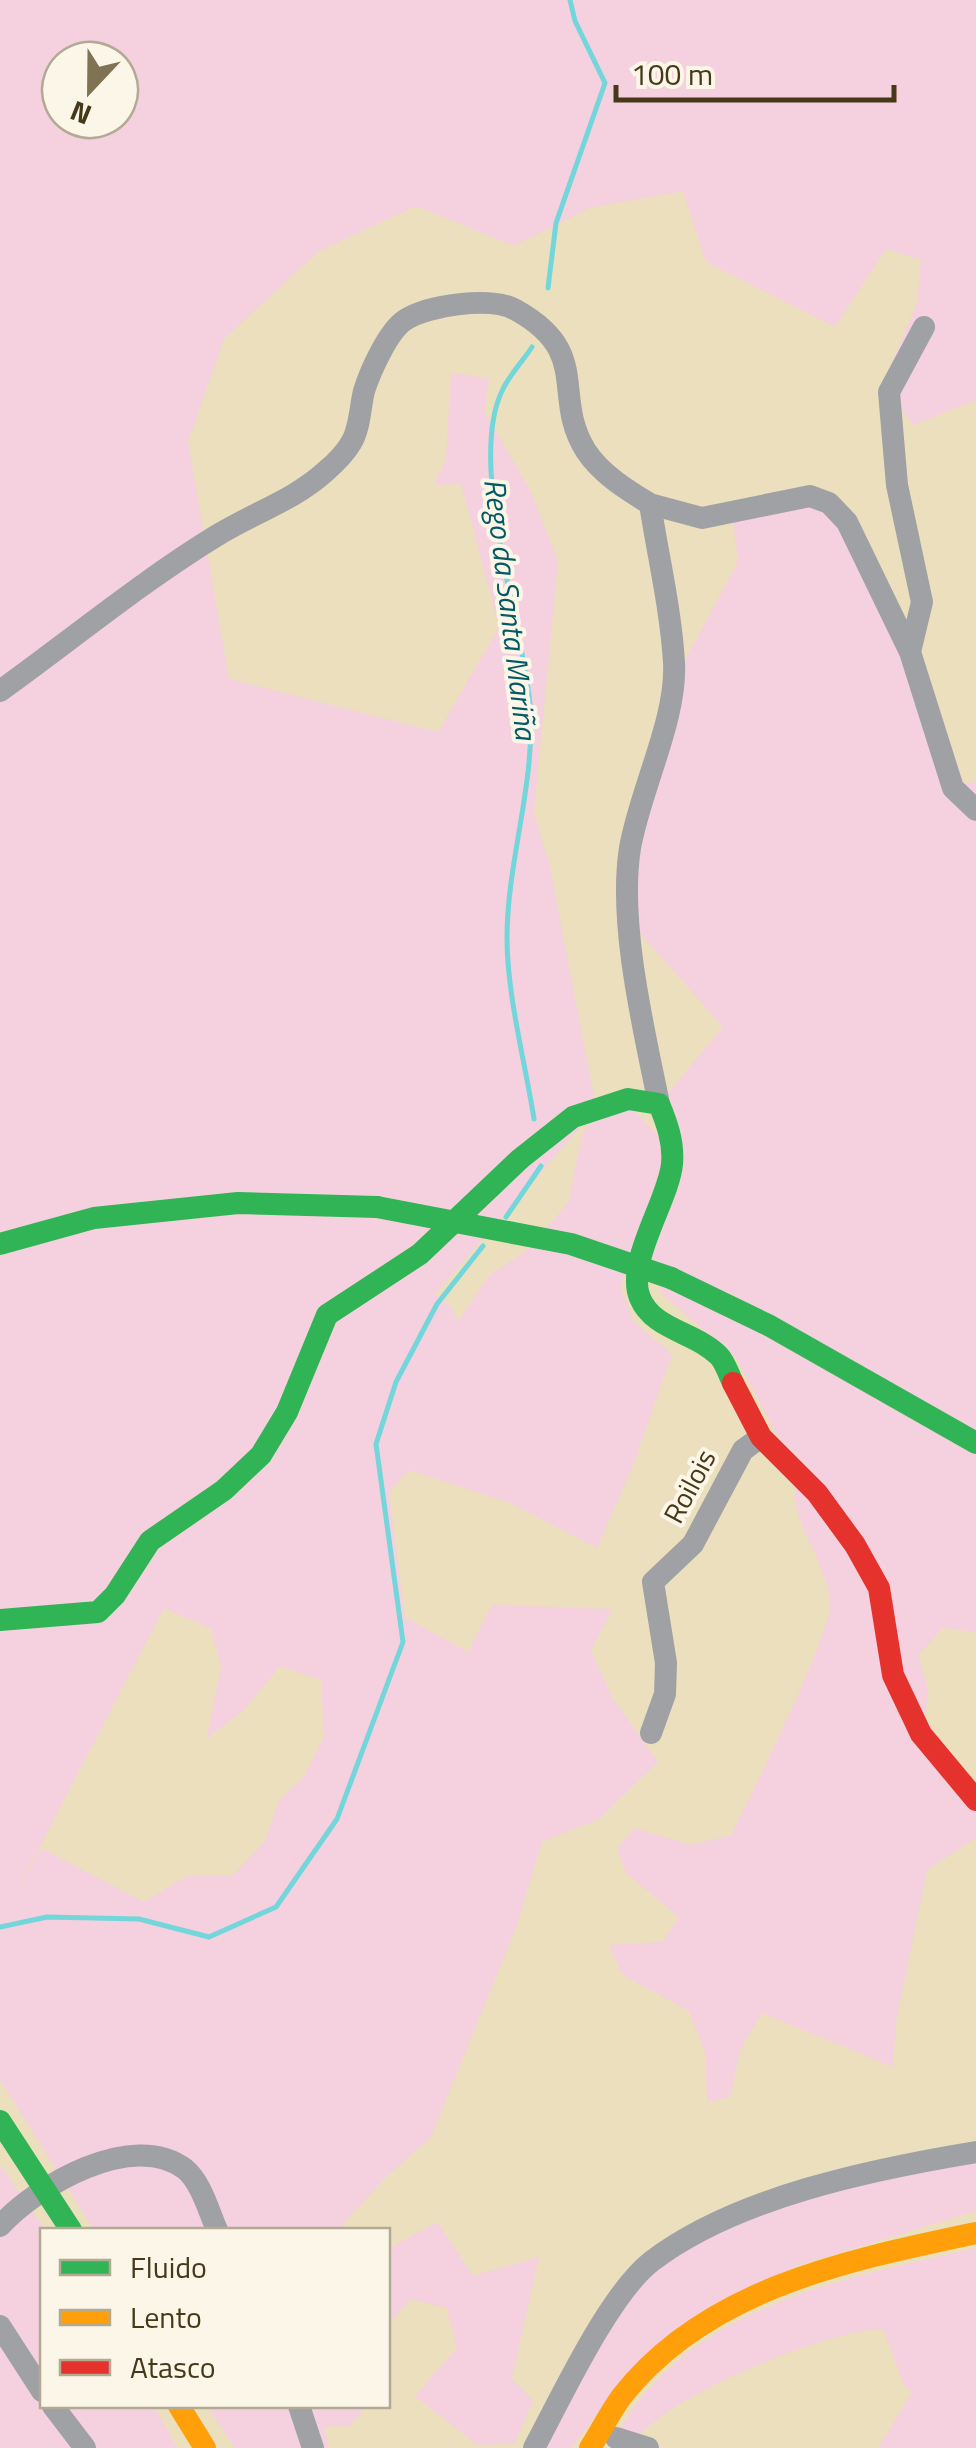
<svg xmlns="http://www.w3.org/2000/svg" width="976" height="2448" font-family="'Titillium Web',sans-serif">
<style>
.green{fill:#f5d0de;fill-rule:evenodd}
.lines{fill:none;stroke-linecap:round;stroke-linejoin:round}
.stream{stroke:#73d6db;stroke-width:5}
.street{stroke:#9fa1a4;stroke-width:22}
.fast{stroke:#30b455;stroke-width:22}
.slow{stroke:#ff9f0a;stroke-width:22}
.jam{stroke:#e5322d;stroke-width:22}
.fast-bridge{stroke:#30b455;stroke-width:22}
.labels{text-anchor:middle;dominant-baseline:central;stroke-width:8;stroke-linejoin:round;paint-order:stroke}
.street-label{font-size:28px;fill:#453919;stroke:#fbf6e7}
.water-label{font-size:30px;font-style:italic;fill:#035a65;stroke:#fbf6e7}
</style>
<rect width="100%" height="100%" fill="#ebdfbe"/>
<path class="green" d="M 0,0 L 976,0 L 976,400 L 914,425 L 882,386 L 917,303 L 921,260 L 886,249 L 835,327 L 706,262 L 683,191 L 590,208 L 514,246 L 416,206 L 319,251 L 224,339 L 188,442 L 229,679 L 438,732 L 499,627 L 461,484 L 434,485 L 446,458 L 451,373 L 489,378 L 484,410 L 531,492 L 558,561 L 534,813 L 550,867 L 596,1107 L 630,1107 L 660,1137 L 662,1164 L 621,1287 L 634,1322 L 672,1354 L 634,1463 L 597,1548 L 510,1503 L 409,1470 L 389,1492 L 405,1617 L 468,1652 L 492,1605 L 613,1609 L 591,1650 L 612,1697 L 658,1762 L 599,1819 L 542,1842 L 516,1928 L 431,2137 L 386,2177 L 338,2230 L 94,2230 L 0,2080 ZM 60,60 L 120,60 L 120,120 L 60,120 ZM 593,1113 L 582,1135 L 568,1203 L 525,1252 L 489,1275 L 458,1322 L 450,1305 L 435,1294 ZM 164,1608 L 211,1629 L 221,1666 L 207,1738 L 243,1711 L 280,1666 L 321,1680 L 324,1736 L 304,1777 L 280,1799 L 264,1842 L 232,1876 L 187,1876 L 144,1902 L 41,1848 L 14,1896 Z
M 810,496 L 847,522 L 954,788 L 976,781 L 976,1632 L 943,1628 L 918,1655 L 928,1690 L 925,1719 L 976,1789 L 976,1838 L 927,1870 L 896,2022 L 893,2067 L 762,2013 L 741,2048 L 730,2097 L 707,2102 L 705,2053 L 689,2011 L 623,1975 L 608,1945 L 663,1942 L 679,1917 L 626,1873 L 617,1849 L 634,1828 L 691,1845 L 731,1835 C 749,1800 832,1633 830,1603 C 825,1552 785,1521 797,1473 L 736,1358 L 663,1295 L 645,1245 L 672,1165 L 659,1104 L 723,1027 L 631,923 L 630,851 L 685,660 L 738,562 L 732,514 Z
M 976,2152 L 976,2211 L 793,2267 L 604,2406 L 571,2448 L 536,2448 L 646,2267 L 737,2217 Z
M 0,2165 L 46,2230 L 42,2406 L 154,2406 L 177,2448 L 0,2448 Z
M 437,2222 L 473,2276 L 539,2257 L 512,2378 L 533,2401 L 514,2444 L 477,2445 L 415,2396 L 457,2348 L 447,2308 L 411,2299 L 388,2325 L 388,2249 Z
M 976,2248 L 976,2448 L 878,2448 L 912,2392 L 904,2385 L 883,2329 C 831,2328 652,2401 630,2448 L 610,2448 C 676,2308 841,2279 976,2248 Z
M 207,2406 L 367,2406 L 351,2425 L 324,2427 L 329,2448 L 235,2448 Z"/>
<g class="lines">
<path class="stream" d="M 548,288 L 556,223 L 605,83 L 575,21 L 570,0
M 532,347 C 523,361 509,375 502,391 C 467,464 523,624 530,705 C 536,783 507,860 507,938 C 507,995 525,1062 534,1119
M 506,1217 L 541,1166
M 0,1927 L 47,1917 L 139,1919 L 209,1937 L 276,1907 L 337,1819 L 403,1642 L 376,1444 L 396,1382 L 437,1304 L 483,1246"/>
<path class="street" d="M 910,652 L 922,602 L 897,485 L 889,392 L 924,327
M 0,691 C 71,640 141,582 216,536 C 253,513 293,501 326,471 C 334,464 346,452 351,443 C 360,429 360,407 364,391 C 370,372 388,331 405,320 C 428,305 491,296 516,310 C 593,353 551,395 586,451 C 601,474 627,490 650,504
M 659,1104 C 644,1030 618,923 630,848 C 640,790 677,719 674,663 C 671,610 658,556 650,504 L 702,518 L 810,496 L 829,503 L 847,522 L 910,652 L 953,788 L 976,810
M 651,1733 L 665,1694 L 666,1663 L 653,1582 L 693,1544 L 743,1450 L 761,1437
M 0,2226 C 36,2186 133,2129 185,2169 C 201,2182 209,2212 217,2230
M 0,2326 L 42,2391
M 53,2406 L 85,2448
M 299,2406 L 313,2448
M 616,2438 L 648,2448
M 534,2448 C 561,2398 609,2294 652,2261 C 736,2197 873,2169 976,2152"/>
<path class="fast" d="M 0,1244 L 94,1218 L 238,1203 L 377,1207
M 671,1278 L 770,1326 L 976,1443
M 0,1620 L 98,1612 L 115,1595 L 150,1541 L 224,1490 L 261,1455 L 287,1412 L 327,1315 L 420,1254 L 520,1159 L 573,1117 L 628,1099 L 659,1104 C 667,1123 674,1143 672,1164 C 669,1199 625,1263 640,1298 C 653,1330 696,1332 719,1356 C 725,1362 729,1375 733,1383"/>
<path class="slow" d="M 179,2406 L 205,2448
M 590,2448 C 601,2431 610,2412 622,2396 C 707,2288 849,2260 976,2233"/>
<path class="jam" d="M 733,1383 L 761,1437 L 817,1493 L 855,1545 L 879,1588 L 893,1675 L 921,1734 L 976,1800"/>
<path class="fast-bridge" d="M 377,1207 L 571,1244 L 671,1278
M 0,2121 L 71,2230"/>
</g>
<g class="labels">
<g class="street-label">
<text transform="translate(689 1486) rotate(-62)">Roilois</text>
</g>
<g class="water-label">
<text transform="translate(511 609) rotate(83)">Rego da Santa Mariña</text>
</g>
</g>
<rect x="40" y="2228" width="350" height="180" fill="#fbf6e7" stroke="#b2aa95" stroke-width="2.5"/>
<rect x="60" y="2260" width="50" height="15" fill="#30b455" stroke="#b2aa95" stroke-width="2.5"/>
<text x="130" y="2278" font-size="30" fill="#453919">Fluido</text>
<rect x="60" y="2310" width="50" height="15" fill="#ff9f0a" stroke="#b2aa95" stroke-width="2.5"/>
<text x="130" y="2328" font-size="30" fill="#453919">Lento</text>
<rect x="60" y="2360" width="50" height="15" fill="#e5322d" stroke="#b2aa95" stroke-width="2.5"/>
<text x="130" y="2378" font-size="30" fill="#453919">Atasco</text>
<g transform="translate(90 90) rotate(202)"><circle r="48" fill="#fbf6e7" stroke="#b2aa95" stroke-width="2.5"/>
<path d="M0-8L18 38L0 25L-18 38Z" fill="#7f7353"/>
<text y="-15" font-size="28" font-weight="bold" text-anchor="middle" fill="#453919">N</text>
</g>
<path d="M616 85v15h278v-15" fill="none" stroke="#453919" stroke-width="5"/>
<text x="631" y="85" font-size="30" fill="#453919" stroke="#fbf6e7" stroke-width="8" paint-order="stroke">100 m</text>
</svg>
